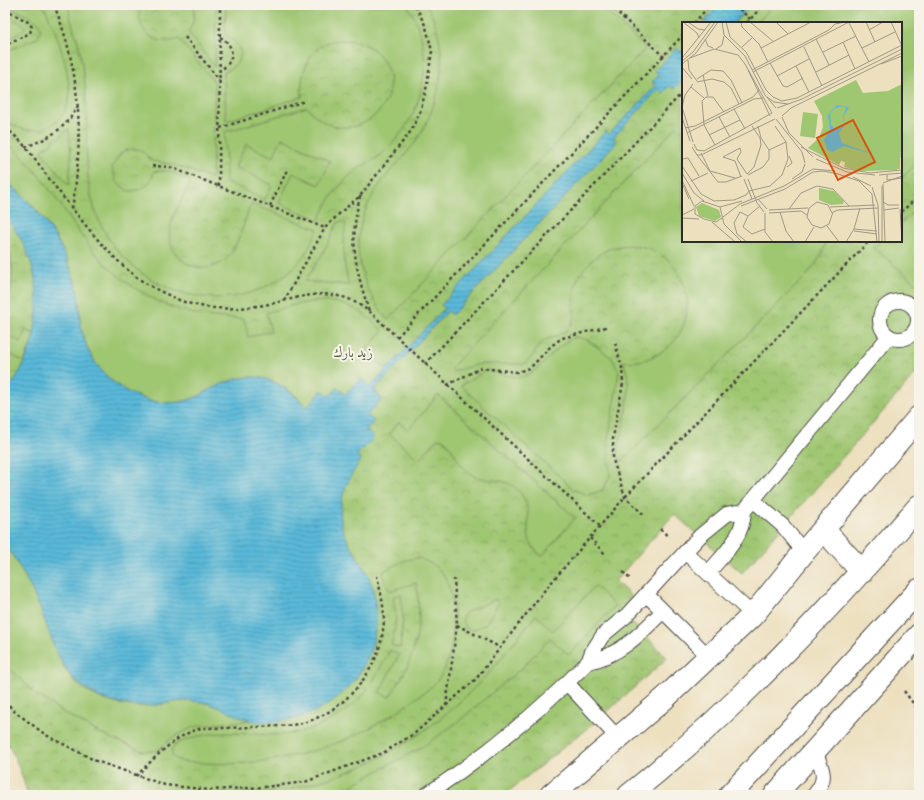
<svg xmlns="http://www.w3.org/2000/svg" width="924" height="800" font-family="'IM FELL English',Amiri,serif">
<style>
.park{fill:url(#park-crowns);stroke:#65784e;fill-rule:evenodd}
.garden{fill:#9fc671;stroke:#65784e}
.water{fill:url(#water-rules);stroke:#427282}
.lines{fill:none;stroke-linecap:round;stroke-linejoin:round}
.service-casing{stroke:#484641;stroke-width:16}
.minor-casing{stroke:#484641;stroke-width:24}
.tertiary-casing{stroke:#484641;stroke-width:24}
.path{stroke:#484641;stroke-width:2.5;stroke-dasharray:3 3;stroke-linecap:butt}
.service{stroke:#fff;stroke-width:14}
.minor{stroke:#fff;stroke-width:22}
.tertiary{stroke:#fff;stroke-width:22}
.labels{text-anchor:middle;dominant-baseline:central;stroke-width:4;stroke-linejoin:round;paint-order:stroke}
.park-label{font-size:14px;fill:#4e5a40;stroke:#f7f3e8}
.inset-road{fill:none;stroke:#9f9884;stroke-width:1}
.view{fill:#d5540f;fill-opacity:0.15;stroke:#d5540f;stroke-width:2}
.inset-edge{fill:none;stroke:#2b2b2b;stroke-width:2}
</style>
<defs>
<pattern id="park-crowns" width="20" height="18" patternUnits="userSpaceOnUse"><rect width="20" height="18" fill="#9fc671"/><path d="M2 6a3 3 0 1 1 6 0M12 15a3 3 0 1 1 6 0" fill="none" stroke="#89aa62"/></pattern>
<pattern id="water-rules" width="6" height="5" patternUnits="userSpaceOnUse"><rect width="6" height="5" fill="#5ab9d9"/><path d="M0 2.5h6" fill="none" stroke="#4b97b0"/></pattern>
</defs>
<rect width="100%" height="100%" fill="#f7f3e8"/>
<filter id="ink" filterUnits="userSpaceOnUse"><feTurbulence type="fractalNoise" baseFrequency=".025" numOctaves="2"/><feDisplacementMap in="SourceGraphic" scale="8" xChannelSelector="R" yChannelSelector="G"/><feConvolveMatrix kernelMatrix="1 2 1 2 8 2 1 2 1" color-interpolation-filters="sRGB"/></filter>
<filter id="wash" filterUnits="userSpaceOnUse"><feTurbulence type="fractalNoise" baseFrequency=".012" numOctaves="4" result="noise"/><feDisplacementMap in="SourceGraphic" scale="16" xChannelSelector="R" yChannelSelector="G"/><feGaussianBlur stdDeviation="0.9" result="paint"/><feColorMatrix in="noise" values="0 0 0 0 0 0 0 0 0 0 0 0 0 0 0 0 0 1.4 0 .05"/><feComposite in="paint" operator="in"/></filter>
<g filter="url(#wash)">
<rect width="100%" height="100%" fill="#ede0bf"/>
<path class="park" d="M 5,5 L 919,5 L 919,370 L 742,573 L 674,514 L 615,581 L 634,599 L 622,612 L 667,658 L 600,718 L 504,795 L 28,795 C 22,775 16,757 5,739 ZM 683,23 L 901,23 L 901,241 L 683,241 Z"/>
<path class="garden" d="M 7,5 L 43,5 C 55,26 72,75 69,99 C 67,111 57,124 45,128 C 30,133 18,129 5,120 L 5,52 L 37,38 L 41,30 L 38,22 Z
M 69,5 L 140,5 C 135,31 154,47 179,39 L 215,83 L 212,178 L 171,164 L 152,161 L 141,150 L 134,149 L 126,150 L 120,154 L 112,167 L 116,182 L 128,191 C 143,191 151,185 154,171 L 169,171 L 191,181 C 184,196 173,213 170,229 C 165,261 206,282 228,257 C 238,246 245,219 251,204 L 318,229 C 311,243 304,259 292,269 C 231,324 135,295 101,225 C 79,180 90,132 85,85 C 84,72 81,59 79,46 C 76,33 68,18 69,5 Z
M 194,5 L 216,5 L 215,67 L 188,32 C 194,23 195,16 194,5 Z
M 226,5 L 407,5 C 411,12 416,19 418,27 C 435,75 417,126 378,157 C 372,161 365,163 359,168 C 340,182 329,198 319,220 L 279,203 L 293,173 L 319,185 L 330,161 L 282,138 L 273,157 L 246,144 L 235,167 L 272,185 L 265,200 L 226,182 L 225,132 L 307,107 C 349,159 416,100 379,55 C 370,45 358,40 344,40 C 312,39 299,69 302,97 L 226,121 L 224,72 C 246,62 246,46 225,35 Z
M 427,5 L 600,5 L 646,48 L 388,320 C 353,277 347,229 381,183 C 392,168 406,156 416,141 C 443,99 451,50 427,5 Z
M 773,5 L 911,5 L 919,12 L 919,161 L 901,179 L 901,23 L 757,23 Z
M 5,15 L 23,24 L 25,27 L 23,31 L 5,40 Z
M 677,126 L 683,132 L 683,241 L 825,241 C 825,253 816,263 809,273 L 623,460 L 620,461 L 617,455 C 622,427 636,388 623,362 C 630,361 638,362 644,360 C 718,338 689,230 615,247 C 597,252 576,272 574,291 C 573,301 577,318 570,327 C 565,335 552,336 544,341 C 536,348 533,358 524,364 L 481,364 L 453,371 L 451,368 Z
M 69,129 L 71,157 L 69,186 L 41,151 Z
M 5,141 C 38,168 57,200 81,235 C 109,276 157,310 207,316 C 219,318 232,318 244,319 L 248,337 L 271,331 L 266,313 C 297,303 329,294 359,311 C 368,316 375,325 383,331 L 366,350 L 387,369 L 370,387 L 345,394 L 337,388 L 329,396 L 322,390 L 307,407 C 282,379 253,369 218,386 C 208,390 196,399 185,401 C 159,407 133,398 112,381 C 95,367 84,347 81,325 C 79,313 80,300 77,288 C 64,241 42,211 5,180 Z
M 919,207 L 919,286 L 874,248 L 881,241 L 901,241 L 901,223 Z
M 338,222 L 346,223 C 342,245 343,264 349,285 L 305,281 L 323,253 Z
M 5,241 C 15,260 15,290 5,309 Z
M 25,330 L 35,334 L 24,362 L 5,351 L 5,335 L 21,342 Z
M 575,337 L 588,340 L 612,358 L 619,372 L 608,441 L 610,477 L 602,490 L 595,493 L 587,495 L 573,489 L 461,386 L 486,370 C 497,371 509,378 520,377 C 540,375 554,345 575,337 Z
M 438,395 L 575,518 L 542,556 C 517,538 536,518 523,497 C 508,473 490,485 472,475 C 458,467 455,449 443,439 L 437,439 L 419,460 L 389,434 L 399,422 L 408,430 Z
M 5,545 C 23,568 35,595 46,623 C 52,639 57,655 66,670 C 81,695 114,707 142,706 C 161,706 177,699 196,701 C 215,703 233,713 250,720 L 193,727 L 172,738 L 157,751 L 143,751 L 105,736 L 59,710 L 37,695 L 5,664 Z
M 418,558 C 443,566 449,580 453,605 C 456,628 452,662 437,681 C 430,690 418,696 409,703 C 351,747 275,768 203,763 C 194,762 179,764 172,756 L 172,749 L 174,745 C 208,728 237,734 273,735 C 306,736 341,719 363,695 C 374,682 382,665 390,650 L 399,655 L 379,692 L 389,697 C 415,662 424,626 416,583 L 389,591 L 383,572 C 395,565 404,559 418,558 Z
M 595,586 L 615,606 L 569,655 L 550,638 L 524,666 L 459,721 L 424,746 L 348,787 L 329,795 L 210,795 C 222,790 249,794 264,793 C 277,792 293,789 306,785 C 373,769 432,732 479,683 C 500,662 517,638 536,615 L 553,631 Z
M 401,594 L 403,621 L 400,648 L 391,645 C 396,628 397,614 393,597 Z
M 496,599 L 498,604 L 486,624 L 473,630 L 466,628 L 462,621 L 465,613 Z"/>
<path class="water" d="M 719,5 L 751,5 L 734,23 L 703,23 Z
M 676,48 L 681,52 L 683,50 L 683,80 L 674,89 L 670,86 L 663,93 L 659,89 L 613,138 L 617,142 L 452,315 L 448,311 L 374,390 L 382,399 L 367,415 L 374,421 L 366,430 L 374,438 L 357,455 L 361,459 C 352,474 342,489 341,507 C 338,535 355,550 367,573 C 376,590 378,613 375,632 C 368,680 329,715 281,721 C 271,722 260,723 250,720 C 231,715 215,702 194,701 C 180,700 169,703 156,705 C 128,708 103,703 81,685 C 56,666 51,633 39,606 C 30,585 19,563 5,545 L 5,393 C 47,343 49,266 5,217 L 5,180 C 42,211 64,242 77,289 C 80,300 79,313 81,325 C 84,347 95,367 112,381 C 133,398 159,407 185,401 C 196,399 208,390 218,386 C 256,367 279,380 307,407 L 323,390 L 329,396 L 338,388 L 345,394 L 361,378 L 370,387 L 445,308 L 441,305 L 606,131 L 609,134 L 656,86 L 652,82 L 659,75 L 655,71 Z"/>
</g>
<g filter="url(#ink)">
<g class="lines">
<g class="service-casing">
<path id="service" d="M880 320a19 19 0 1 1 38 0a19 19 0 1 1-38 0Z
M 753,500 L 783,526 L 804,552
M 685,552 L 753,615
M 708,573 C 724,554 743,538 744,511 L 889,336
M 646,594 L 710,658
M 588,662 C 621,655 640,634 663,611
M 567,683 L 619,739
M 426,795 C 485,756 539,712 588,662 L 592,652 L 603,635 L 626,616 L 700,536 L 727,514 L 744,511
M 814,795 C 829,777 822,770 815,750"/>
</g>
<g class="minor-casing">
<path id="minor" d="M 824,530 L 862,572
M 629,795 C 736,709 830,609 919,506
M 730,795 L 919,590
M 775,795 L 919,635"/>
</g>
<g class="tertiary-casing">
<path id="tertiary" d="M 551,795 L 665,698 L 753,615 L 804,552 L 919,417"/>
</g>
<path class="path" d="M 54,5 C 81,71 84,139 72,209
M 610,5 L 664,57
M 735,5 L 750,19
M 5,9 L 28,22 L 32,27 L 30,33 L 5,45
M 694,23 L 710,5
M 747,23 L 763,5
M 185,37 L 219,80
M 220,37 C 235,45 236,62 220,70
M 5,128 C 24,141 37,162 50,180 C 74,211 114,265 147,284 C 157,290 168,295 179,300 C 212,313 250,309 283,301 C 303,296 321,291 342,297 C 352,299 361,306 369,311 L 600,526
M 220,128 L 305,101
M 25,147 C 50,138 65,129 78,106
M 152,166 L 170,167 L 325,228
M 219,186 L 220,5
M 360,196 C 349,242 355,267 369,311
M 270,206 L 288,168
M 901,212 L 919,196
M 284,301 L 325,228 L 341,212 L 360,196 L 411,131 L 420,112 L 426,90 L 432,51 L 426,27 L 415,5
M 397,337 L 683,35
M 615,343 L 622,368 L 623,383 L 613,438 L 613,460 L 625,497 L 644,515
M 425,364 L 683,92
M 447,385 L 481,368 L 517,372 L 524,370 L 531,367 L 551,346 L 562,338 L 606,327
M 660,529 L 669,537
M 590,538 L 606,555
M 623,572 L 631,580
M 457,625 L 501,648
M 904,691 L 919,711
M 5,701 L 14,711 L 46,735 L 96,761 L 165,785 L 210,790 L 265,787 L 305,782 L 383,753 L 415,733 L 476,679 L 544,591 L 625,497 L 869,241
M 446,706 L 457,625 L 454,579
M 136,776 C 154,759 171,739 195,730 C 204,727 216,728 226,728 C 248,727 270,727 292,725 C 338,719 378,675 383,630 C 386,612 381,594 377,576"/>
<use href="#service" class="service"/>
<use href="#minor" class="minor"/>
<use href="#tertiary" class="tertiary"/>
</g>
</g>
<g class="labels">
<g class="park-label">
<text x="353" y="353">زيد بارك</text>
</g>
</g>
<g transform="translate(682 22)">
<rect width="220" height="220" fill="#ede0bf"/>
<path d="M 174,58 L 181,71 L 206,69 L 220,62 L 218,147 L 178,149 L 162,145 L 163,140 L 159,139 L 157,143 L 126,126 L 137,116 L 141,105 L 140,94 L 132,79 Z" fill="#9fc671"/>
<path d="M 199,70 L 191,76 L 152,79 L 170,71 L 174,76 L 185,71 ZM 214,75 L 219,78 L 208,82 L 204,87 L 209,86 L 206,91 L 202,92 L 197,89 L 200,81 L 207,80 ZM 189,78 L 199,80 L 196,89 L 190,89 L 183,82 L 178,83 L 179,79 ZM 160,79 L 171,79 L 170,83 L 172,85 L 173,79 L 178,80 L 174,86 L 165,90 L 167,85 L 158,83 ZM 218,85 L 220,87 L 220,95 L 211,104 L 209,112 L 211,119 L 207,120 L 206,117 L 210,115 L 207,112 L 201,115 L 207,121 L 200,119 L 195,125 L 186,123 L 190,110 L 195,112 L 205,103 L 208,104 L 204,101 L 204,95 L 217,94 ZM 145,89 L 148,107 L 142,119 L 145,128 L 149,130 L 155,129 L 155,134 L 146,131 L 141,123 ZM 121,90 L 136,92 L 133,116 L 118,114 ZM 164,90 L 165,100 L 161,112 L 165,119 L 163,124 L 156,113 L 163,103 ZM 220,98 L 220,130 L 215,130 L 218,109 L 216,121 L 212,123 L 214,126 L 216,122 L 215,130 L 220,131 L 216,134 L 220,133 L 217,137 L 215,136 L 211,121 L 211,115 L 214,113 L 215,116 L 216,107 L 213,107 ZM 175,101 L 181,111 L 181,116 L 175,119 L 165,117 L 163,107 ZM 184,104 L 190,108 L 184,128 L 166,123 L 169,119 L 181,118 L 182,113 L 180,107 L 183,109 L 186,108 ZM 165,127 L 181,131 L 180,140 L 163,136 ZM 184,132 L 193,134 L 192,140 L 200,143 L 207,140 L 206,144 L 196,146 L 183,142 ZM 214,142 L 216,142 L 215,148 L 179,149 L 180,143 L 198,148 ZM 137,166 L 152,169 L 162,179 L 161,182 L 149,183 L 137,178 ZM 20,181 L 37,188 L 39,195 L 33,199 L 17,194 L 14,185 Z" fill="#9fc671"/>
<path d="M 155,83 L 167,85 L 162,93 L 162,104 L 157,111 L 160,121 L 193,133 L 162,124 L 150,130 L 145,127 L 142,118 L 148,107 L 146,93 ZM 161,84 L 164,86 L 161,94 L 162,102 L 159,106 L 153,107 L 149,103 L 148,92 L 153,86 Z" fill="#5ab9d9" fill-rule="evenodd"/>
<path class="inset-road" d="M 1,0 L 15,11 L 17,16M 6,0 L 16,7 L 23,8M 40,0 L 42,13 L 63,34 L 83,73 L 94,86M 44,0 L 48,15 L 64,30 L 84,68 L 91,75 L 100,79 L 115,76 L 220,23M 59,0 L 60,5 L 77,22 L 86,40M 68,0 L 92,20M 94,0 L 106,12M 184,0 L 193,20M 209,0 L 220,24M 167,1 L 187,40M 187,8 L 201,0M 23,17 L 26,24 L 31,26M 134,17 L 147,43M 161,20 L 173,47M 60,25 L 71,15M 122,25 L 140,64M 79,26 L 129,0M 180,26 L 213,10M 34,27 L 40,23 L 42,14M 141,30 L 174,14M 0,36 L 29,0M 8,36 L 32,27 L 56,33 L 63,42 L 90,91M 6,38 L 7,48 L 15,59M 0,39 L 11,30 L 33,0M 88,41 L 101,64 L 105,65 L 121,56M 0,42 L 14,31 L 36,0M 199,42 L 220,34M 114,44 L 127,70M 0,45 L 10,57M 66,48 L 88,94M 70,48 L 147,8 L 153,2 L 163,0M 71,50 L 167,0M 134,50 L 167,33M 21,53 L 26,74M 95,54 L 127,37M 15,57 L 29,48 L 41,49 L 49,58 L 60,81M 15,60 L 30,57 L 42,60 L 49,66 L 57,82M 9,65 L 22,76M 85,75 L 92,80 L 106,82M 95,86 L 120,77 L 220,27M 52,87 L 63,107M 100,94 L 109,86 L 220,31M 0,95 L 8,119M 37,95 L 48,115M 100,95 L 107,111 L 131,135M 94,97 L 120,130 L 123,141M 3,106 L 13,104 L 71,75 L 77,68M 5,111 L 72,77 L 81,76M 27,113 L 58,98M 11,120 L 0,85 L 3,73 L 11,62M 12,122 L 15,128 L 22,129 L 90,91M 33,123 L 22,103 L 20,79 L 24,75 L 31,75 L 42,90M 10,125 L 15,133 L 19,133 L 93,97M 119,125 L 161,146 L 188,151 L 220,148M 87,128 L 104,120M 19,131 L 28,149 L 53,156M 15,133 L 36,160 L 44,160 L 60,154M 0,137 L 6,136 L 17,154M 134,137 L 165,150 L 193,153M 0,144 L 19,172 L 32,179 L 52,178 L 64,173 L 67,169 L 88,164 L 100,153 L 106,137 L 104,120 L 93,104M 105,145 L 110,141 L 107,134M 131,147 L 153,149M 0,151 L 12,171 L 22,179M 66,153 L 81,145 L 87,137 L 87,128 L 79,116 L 76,104M 197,153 L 220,151M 205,153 L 205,158 L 220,156M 59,155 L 53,139 L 41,135 L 58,126 L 59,130 L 55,137 L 65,152 L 72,145 L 79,123 L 78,116 L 70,104M 171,155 L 189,164M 62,157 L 70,177M 66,157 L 75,181 L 82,190M 110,157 L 120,150 L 123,142M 0,158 L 12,184M 9,159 L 26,151M 0,161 L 7,177M 201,161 L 220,154M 201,162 L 203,220M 200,164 L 200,220M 190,165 L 196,183 L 197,220M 76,177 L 85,187M 201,180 L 206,183 L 217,183M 59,184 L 103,167 L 131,150 L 141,149 L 156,152 L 177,159 L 190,172 L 195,220M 78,184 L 66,194 L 61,205 L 70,212 L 83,207M 38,185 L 60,179M 148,185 L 193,183M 107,187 L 119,171 L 135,164 L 151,167 L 167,184M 218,187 L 220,220M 87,188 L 126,186M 202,188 L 217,186M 98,190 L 104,209 L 112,220M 83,191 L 83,210 L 91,220M 87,191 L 119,189 L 125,193M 150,191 L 146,183 L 135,180 L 127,186 L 125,195 L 130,203 L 139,206 L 147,202 L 151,190 L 156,188 L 196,186M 0,193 L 12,187M 41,195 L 58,182 L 102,164 L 131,147M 0,196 L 17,197M 40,196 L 34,200 L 22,197 L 13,192 L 13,184 L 20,179 L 38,185 L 42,202 L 60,220M 30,200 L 53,220M 145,204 L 157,220M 172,207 L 195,209M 172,209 L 195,212M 65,220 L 55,212 L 52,201 L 58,190 L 66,194M 123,220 L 132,205M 164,220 L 172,207 L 178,186"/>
<path class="view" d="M 171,98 L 193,140 L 156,158 L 135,116 Z"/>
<rect width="220" height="220" class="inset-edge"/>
</g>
<rect width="924" height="800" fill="none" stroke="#f7f3e8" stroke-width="20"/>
</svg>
